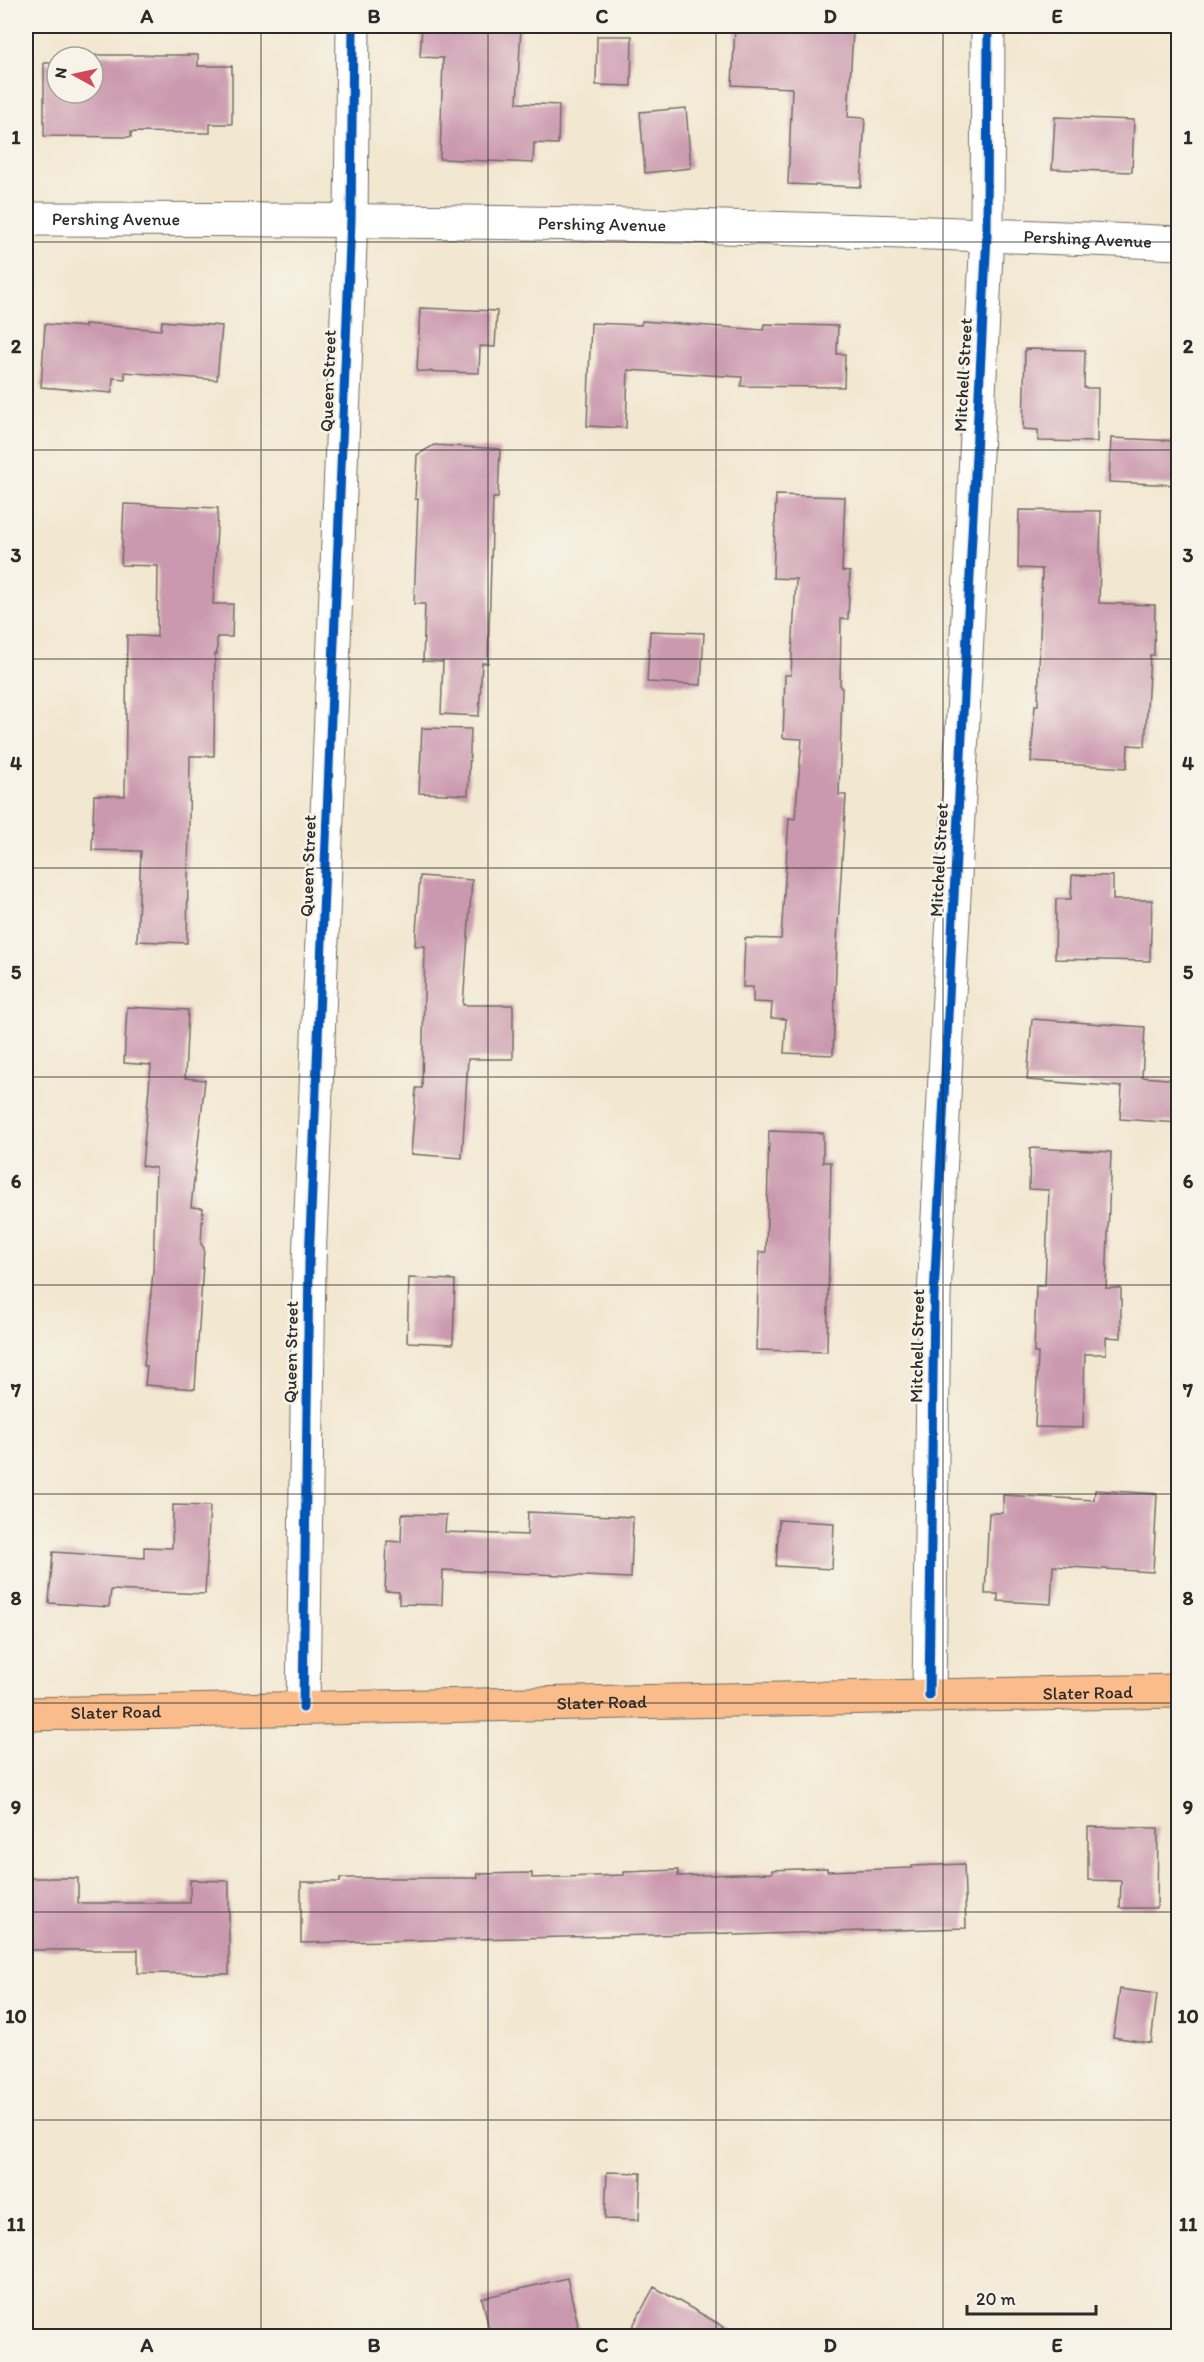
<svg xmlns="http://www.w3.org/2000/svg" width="1204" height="2362" font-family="Itim,sans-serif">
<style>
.building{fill:#cb99af}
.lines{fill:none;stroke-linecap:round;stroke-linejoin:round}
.minor-casing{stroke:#716d65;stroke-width:35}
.major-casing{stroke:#716d65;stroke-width:35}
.minor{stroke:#fff;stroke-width:33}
.major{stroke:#f9bc8a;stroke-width:33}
.cycleway-casing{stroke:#f7f3e8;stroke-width:13}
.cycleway{stroke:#0057b8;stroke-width:9}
.grid{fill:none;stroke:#2b2b2b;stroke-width:1.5;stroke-opacity:0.55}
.labels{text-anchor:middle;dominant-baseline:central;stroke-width:5;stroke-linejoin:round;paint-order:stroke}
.street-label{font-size:18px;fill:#2b2b2b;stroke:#f7f3e8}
.neatline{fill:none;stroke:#2b2b2b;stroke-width:2}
.grid-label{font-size:20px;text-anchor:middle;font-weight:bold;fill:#2b2b2b}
</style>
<rect width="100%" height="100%" fill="#f7f3e8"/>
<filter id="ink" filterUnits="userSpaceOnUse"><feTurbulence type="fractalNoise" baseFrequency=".0167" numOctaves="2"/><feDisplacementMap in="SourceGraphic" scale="12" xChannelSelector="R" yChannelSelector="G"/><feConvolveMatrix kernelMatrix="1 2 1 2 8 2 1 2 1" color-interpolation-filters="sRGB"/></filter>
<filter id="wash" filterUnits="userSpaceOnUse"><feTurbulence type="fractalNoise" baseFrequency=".008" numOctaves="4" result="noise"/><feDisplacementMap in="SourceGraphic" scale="24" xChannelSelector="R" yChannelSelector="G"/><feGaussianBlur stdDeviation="1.35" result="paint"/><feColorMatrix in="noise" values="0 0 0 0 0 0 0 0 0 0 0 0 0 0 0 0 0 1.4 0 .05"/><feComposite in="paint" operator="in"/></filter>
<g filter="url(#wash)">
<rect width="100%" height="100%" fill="#f2e7d0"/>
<g id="blocks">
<path class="building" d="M 422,26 L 521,26 L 517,103 L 559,105 L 558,144 L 534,143 L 533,163 L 440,159 L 443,58 L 420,57 Z
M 735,26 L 853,31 L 848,117 L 865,118 L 861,187 L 788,184 L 792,88 L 732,85 Z
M 597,36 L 632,36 L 631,86 L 596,85 Z
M 96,55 L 198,55 L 198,66 L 232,66 L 232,124 L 210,124 L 210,133 L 131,132 L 131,137 L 44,136 L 44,63 L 57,63 L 57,93 L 93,93 L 93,63 L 96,63 Z
M 686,108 L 691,168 L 645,173 L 640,112 Z
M 1055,117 L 1134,120 L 1132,172 L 1052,169 Z
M 420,308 L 497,311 L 495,347 L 480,346 L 479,373 L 417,371 Z
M 162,321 L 222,326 L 217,380 L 125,372 L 125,379 L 113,378 L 112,393 L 41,387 L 45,324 L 85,327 L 85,324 L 161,330 Z
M 642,321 L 763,330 L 764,324 L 838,326 L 837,354 L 845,354 L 844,387 L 741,386 L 742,377 L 628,370 L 626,428 L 587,426 L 591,323 L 641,325 Z
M 1025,349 L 1085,350 L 1084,388 L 1098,388 L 1097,442 L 1038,441 L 1038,430 L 1023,429 Z
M 1111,438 L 1179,441 L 1179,485 L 1109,482 Z
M 434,445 L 500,449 L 498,498 L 493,498 L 488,663 L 482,663 L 479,716 L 441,714 L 443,662 L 423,661 L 425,604 L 414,604 L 418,499 L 415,499 L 417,455 Z
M 776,495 L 845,497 L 842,571 L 850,572 L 848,619 L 841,619 L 840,687 L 842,688 L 839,795 L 846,795 L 837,941 L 833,1055 L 784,1053 L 786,1019 L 771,1018 L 772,1003 L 753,1002 L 753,987 L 743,987 L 745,938 L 781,939 L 789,818 L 795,819 L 802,739 L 783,738 L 785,675 L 791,675 L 796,579 L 773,578 Z
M 124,504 L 218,508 L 213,604 L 233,604 L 232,637 L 217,637 L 217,654 L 215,654 L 214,756 L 190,756 L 187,943 L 137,941 L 141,851 L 92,850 L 94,795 L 125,796 L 127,635 L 157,637 L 158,566 L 121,565 Z
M 1019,510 L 1101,511 L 1099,603 L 1155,605 L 1154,655 L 1150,655 L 1145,746 L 1128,745 L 1127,768 L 1031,762 L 1035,705 L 1038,705 L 1042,569 L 1018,568 Z
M 650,631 L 704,633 L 701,685 L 647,682 Z
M 422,728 L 471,729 L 468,795 L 419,793 Z
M 1072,875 L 1113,876 L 1113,900 L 1152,900 L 1150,961 L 1055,959 L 1056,899 L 1071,899 Z
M 420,876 L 472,880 L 463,1005 L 513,1005 L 513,1059 L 468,1059 L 462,1158 L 411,1154 L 416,1088 L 422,1088 L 425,946 L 415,946 Z
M 127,1007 L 188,1010 L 185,1078 L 205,1080 L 191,1207 L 203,1208 L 201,1244 L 204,1248 L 195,1389 L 145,1385 L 147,1366 L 144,1366 L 153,1272 L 156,1168 L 142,1166 L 151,1065 L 124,1063 Z
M 1032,1019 L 1145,1027 L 1142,1077 L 1179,1080 L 1179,1123 L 1120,1119 L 1122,1087 L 1027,1080 Z
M 769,1131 L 823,1133 L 823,1162 L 831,1162 L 827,1352 L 756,1350 L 759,1252 L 766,1252 Z
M 1030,1148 L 1111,1152 L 1106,1288 L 1121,1288 L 1121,1338 L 1106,1337 L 1106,1354 L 1085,1354 L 1083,1428 L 1035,1427 L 1038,1353 L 1034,1353 L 1036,1286 L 1045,1286 L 1049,1190 L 1029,1189 Z
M 409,1278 L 455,1280 L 453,1344 L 407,1342 Z
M 1095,1490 L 1157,1494 L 1153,1572 L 1053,1566 L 1051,1604 L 998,1601 L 998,1594 L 985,1594 L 989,1513 L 1003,1513 L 1003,1495 L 1094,1500 Z
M 173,1505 L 210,1506 L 205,1594 L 111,1590 L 109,1607 L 49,1603 L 53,1552 L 144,1558 L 144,1547 L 172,1548 Z
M 528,1512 L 633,1517 L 631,1578 L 443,1570 L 442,1605 L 399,1604 L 399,1592 L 385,1591 L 387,1541 L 401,1542 L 402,1514 L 446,1515 L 445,1532 L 527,1535 Z
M 779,1520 L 834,1523 L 832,1569 L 776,1566 Z
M 1088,1827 L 1158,1828 L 1157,1908 L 1120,1908 L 1121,1881 L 1088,1880 Z
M 964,1864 L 966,1928 L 734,1935 L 734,1933 L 301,1943 L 301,1882 L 340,1882 L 340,1878 L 478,1878 L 477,1874 L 532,1873 L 532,1878 L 624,1875 L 624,1872 L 678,1870 L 678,1876 L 772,1873 L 772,1870 L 827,1868 L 827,1871 L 912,1868 L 912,1866 Z
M 26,1878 L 78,1878 L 78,1903 L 190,1903 L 190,1880 L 229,1881 L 229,1974 L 138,1973 L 138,1950 L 26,1950 Z
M 1120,1989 L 1157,1994 L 1151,2043 L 1113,2037 Z
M 607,2172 L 641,2173 L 639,2220 L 605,2219 Z
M 567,2278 L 581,2337 L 491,2337 L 482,2298 Z
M 654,2287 L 742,2337 L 627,2337 Z"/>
</g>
</g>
<g filter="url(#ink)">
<use href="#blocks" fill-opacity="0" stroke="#716d65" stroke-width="1.5"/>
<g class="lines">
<g class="minor-casing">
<g id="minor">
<path id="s1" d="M 26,219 C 410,219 795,225 1178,243"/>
<path d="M 929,1696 L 934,1297 L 987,234 L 988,26"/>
<path d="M 303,1708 L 309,1263 L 351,219 L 353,26"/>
</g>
</g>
<g class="major-casing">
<g id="major">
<path id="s2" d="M 26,1714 L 1178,1691"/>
</g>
</g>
<use href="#minor" class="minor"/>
<use href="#major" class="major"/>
<g class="cycleway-casing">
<path id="cycleway" d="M 929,1696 L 934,1297 L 987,234 L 988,26
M 303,1708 L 309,1263 L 351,219 L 353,26"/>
</g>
<use href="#cycleway" class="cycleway"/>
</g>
</g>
<path class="grid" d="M 261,26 L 261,2336M 488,26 L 488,2336M 716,26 L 716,2336M 943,26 L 943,2336M 26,242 L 1178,242M 26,450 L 1178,450M 26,659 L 1178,659M 26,868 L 1178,868M 26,1077 L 1178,1077M 26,1285 L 1178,1285M 26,1494 L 1178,1494M 26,1703 L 1178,1703M 26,1912 L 1178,1912M 26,2120 L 1178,2120"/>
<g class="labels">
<g class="street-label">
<text stroke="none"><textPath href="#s1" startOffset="90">Pershing Avenue</textPath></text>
<text stroke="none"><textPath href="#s1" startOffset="576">Pershing Avenue</textPath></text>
<text stroke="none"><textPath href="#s1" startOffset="1062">Pershing Avenue</textPath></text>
<text transform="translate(963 375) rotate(-87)">Mitchell Street</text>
<text transform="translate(328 381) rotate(-88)">Queen Street</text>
<text transform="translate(939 860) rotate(-87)">Mitchell Street</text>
<text transform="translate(308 866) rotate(-88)">Queen Street</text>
<text transform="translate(917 1346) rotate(-89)">Mitchell Street</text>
<text transform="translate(291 1352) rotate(-89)">Queen Street</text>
<text stroke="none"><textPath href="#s2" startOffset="1062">Slater Road</textPath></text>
<text stroke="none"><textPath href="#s2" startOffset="576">Slater Road</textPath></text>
<text stroke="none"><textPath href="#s2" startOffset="90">Slater Road</textPath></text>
</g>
</g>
<rect width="1204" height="2362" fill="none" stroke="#f7f3e8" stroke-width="66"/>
<g transform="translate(75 75) rotate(278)"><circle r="28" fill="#f7f3e8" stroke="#a5a39c" stroke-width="1.5"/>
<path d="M0-4.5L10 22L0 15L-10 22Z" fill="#d1495b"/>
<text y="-9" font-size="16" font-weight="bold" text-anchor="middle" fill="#2b2b2b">N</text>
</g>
<path d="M967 2305v9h129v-9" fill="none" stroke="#2b2b2b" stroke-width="3"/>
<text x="976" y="2305" font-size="18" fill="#2b2b2b" stroke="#f7f3e8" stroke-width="4.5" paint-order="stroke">20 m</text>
<rect x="33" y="33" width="1138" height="2296" class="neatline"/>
<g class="grid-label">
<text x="147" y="23">A</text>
<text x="374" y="23">B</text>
<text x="602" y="23">C</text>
<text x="830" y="23">D</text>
<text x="1057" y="23">E</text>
<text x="16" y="144">1</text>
<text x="1188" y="144">1</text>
<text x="16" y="353">2</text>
<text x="1188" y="353">2</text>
<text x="16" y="562">3</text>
<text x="1188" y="562">3</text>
<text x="16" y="770">4</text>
<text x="1188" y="770">4</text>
<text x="16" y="979">5</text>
<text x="1188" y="979">5</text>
<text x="16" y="1188">6</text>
<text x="1188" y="1188">6</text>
<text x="16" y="1397">7</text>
<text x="1188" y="1397">7</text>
<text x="16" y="1605">8</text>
<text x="1188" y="1605">8</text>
<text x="16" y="1814">9</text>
<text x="1188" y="1814">9</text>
<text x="16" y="2023">10</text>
<text x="1188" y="2023">10</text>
<text x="16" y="2231">11</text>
<text x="1188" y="2231">11</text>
<text x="147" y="2352">A</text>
<text x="374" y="2352">B</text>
<text x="602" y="2352">C</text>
<text x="830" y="2352">D</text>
<text x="1057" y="2352">E</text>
</g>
</svg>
